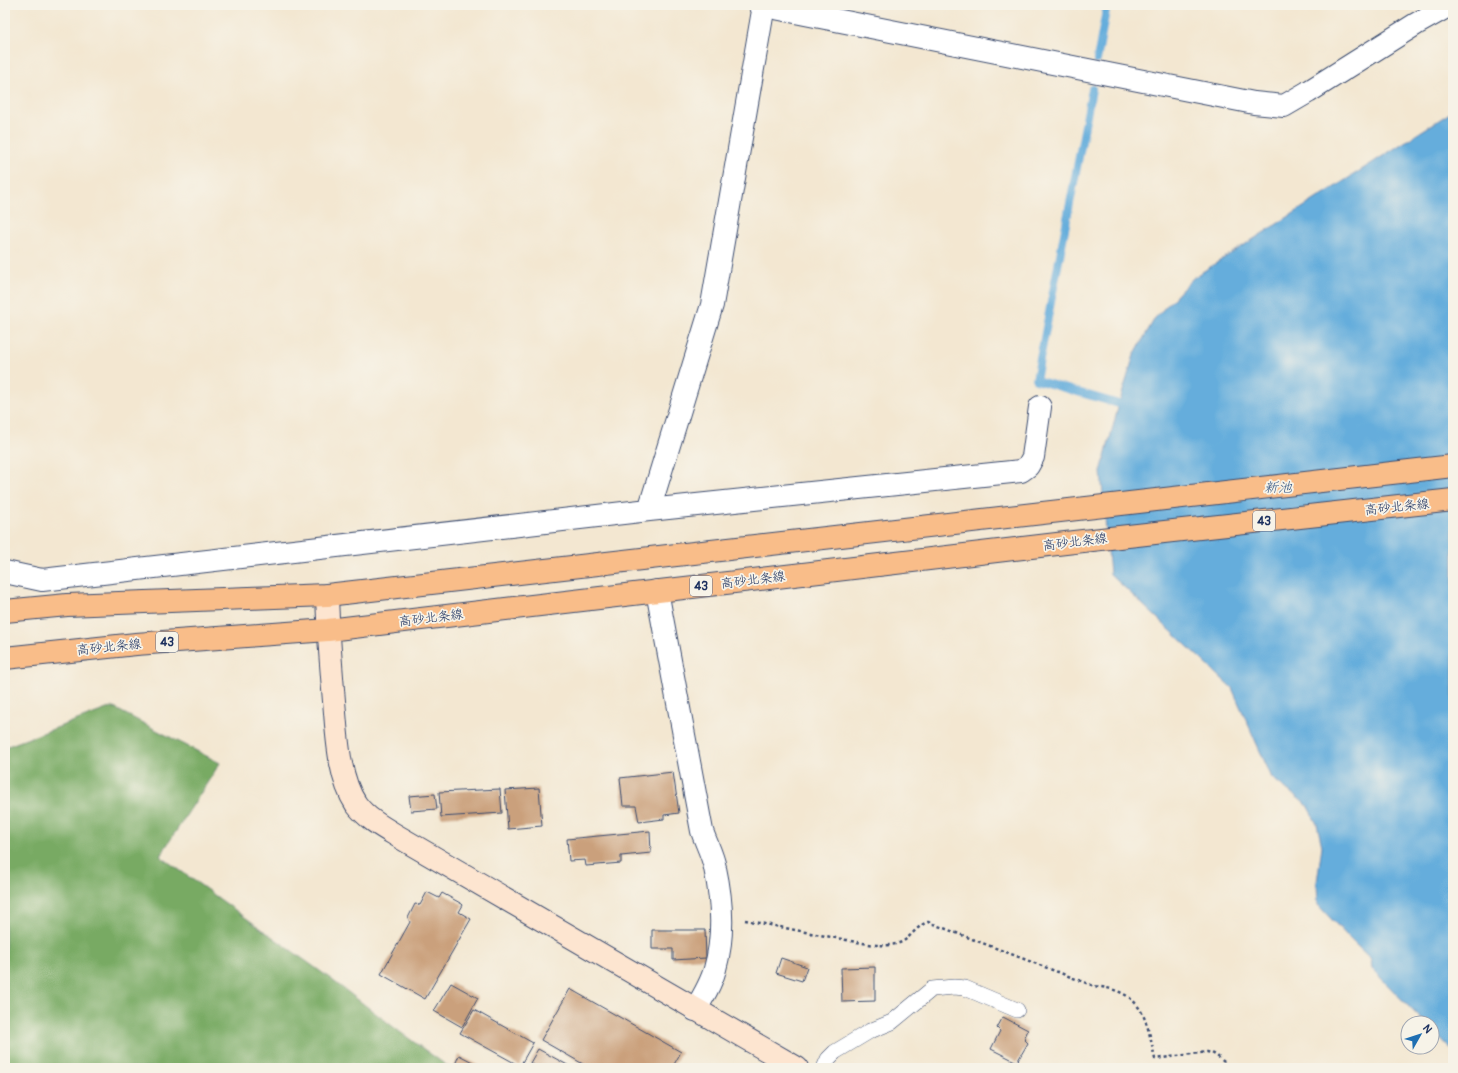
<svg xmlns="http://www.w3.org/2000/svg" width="1458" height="1073" font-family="Pangolin,'Klee One',sans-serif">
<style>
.forest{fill:#78aa64;stroke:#4a6c61}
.water{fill:#65addc;stroke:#406e9d}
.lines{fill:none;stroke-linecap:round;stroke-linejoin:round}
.stream{stroke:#65addc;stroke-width:8}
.building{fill:#caa07b}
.lane-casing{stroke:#3b4b6f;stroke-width:16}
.street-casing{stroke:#3b4b6f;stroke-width:24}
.secondary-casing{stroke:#3b4b6f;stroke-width:24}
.primary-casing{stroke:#3b4b6f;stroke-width:24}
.path{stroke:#3b4b6f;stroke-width:2.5;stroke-dasharray:3 3;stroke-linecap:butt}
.lane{stroke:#fff;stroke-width:15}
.street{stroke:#fff;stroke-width:22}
.secondary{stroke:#fde5d0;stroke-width:22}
.primary{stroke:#f9bd89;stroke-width:22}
.labels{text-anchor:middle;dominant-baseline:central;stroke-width:3.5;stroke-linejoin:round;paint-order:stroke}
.shield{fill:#f7f3e8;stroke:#5d6a87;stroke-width:1}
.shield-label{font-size:12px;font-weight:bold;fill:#1b2f5e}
.street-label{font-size:13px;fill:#1b2f5e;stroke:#f7f3e8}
.water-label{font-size:14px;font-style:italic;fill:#315584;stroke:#f7f3e8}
</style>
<rect width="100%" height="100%" fill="#f7f3e8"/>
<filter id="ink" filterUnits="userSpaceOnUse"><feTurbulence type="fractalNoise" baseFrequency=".025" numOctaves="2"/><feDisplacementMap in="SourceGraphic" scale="8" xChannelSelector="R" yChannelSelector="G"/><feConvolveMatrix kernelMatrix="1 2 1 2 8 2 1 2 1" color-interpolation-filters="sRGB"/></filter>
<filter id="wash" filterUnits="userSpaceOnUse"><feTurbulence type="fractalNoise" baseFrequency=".012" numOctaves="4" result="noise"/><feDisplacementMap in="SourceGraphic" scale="16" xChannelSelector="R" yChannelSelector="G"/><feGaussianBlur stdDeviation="0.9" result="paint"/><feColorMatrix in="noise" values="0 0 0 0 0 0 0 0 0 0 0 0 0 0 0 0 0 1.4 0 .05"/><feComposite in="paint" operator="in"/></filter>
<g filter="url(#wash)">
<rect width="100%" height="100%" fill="#f3e7d1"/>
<path class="forest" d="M 112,707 L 220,763 L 160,856 L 331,979 L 400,1032 L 450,1068 L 5,1068 L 5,747 Z"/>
<path class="water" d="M 1453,111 L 1453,1052 L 1432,1030 L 1432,1023 L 1425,1023 L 1372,969 L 1371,959 L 1353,942 L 1318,905 L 1317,882 L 1322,846 L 1317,824 L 1307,805 L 1272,778 L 1232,688 L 1110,574 L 1101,472 L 1119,404 L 1134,355 L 1155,318 L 1193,278 Z"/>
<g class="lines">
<path class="stream" d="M 1097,60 L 1107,5
M 1092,89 L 1036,380 L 1119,404"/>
</g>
<g id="blocks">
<path class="building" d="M 5,71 L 9,74 L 6,97 L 5,97 Z
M 673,772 L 679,813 L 664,815 L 664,819 L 639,822 L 636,806 L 623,806 L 620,778 Z
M 539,788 L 542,826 L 508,829 L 505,790 Z
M 500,789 L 502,813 L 441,817 L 439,792 Z
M 435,794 L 437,809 L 411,811 L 409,796 Z
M 650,831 L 651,853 L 621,856 L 621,863 L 586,866 L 585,860 L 569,861 L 567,839 Z
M 427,892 L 439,898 L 442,893 L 462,904 L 463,905 L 459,912 L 471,919 L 425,999 L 381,974 L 410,922 L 408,918 L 415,904 L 420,905 Z
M 652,930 L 705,930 L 706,958 L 673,960 L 673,949 L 652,949 Z
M 781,958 L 807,967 L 802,981 L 776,973 Z
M 875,967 L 875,1001 L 842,1002 L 841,968 Z
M 451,983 L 478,998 L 462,1027 L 434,1011 Z
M 570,989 L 681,1052 L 672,1068 L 590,1068 L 541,1040 Z
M 474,1010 L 533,1043 L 520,1066 L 460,1033 Z
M 1003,1017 L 1028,1030 L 1024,1039 L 1028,1043 L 1017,1062 L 991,1049 L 1000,1031 L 997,1028 Z
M 538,1049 L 573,1068 L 539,1068 L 530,1063 Z
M 459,1055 L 484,1068 L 456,1068 L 454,1067 Z"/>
</g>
</g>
<g filter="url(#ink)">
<use href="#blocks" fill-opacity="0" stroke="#3b4b6f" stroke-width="1"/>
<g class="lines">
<g class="lane-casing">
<path id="lane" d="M 824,1068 L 828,1059 L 835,1052 L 870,1031 L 892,1022 L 932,989 L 954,987 L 965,988 L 1017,1010"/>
</g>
<g class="street-casing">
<path id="street" d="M 760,5 L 1254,103 L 1284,106 L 1308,92 L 1416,24 L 1450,5
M 649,510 L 712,305 L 764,5
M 5,572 L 42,580 L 649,510 L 1021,471 L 1028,466 L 1033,457 L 1040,407
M 657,591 L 702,831 C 706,843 713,856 715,868 C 722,900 724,937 715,969 C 711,984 703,997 695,1010"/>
</g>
<g class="secondary-casing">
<path id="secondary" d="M 327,595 C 328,631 331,666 334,701 C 337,733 338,777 356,804 C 367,819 384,828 399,837 L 797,1068"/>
</g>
<g class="primary-casing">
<path id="primary" d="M 5,611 L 67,605 L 327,595 L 1453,466
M 5,658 L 136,644 L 328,630 L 1074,542 L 1453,500"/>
</g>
<path class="path" d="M 745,920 C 775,926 805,932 836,938 C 853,941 879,948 896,944 C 910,941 915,926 928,922 L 1094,986 C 1143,991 1146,1017 1155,1059 L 1207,1052 L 1212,1053 L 1217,1056 L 1231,1068
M 5,1036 L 8,1068"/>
<use href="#lane" class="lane"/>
<use href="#street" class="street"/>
<use href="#secondary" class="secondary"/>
<use href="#primary" class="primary"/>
</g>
</g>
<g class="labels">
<g class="shield">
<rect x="1253" y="511" width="22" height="20" rx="3"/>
<rect x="690" y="576" width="22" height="20" rx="3"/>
<rect x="156" y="632" width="22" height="20" rx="3"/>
</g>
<g class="shield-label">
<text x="1264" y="521">43</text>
<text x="701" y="586">43</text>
<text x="167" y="642">43</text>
</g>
<g class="street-label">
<text transform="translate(1397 507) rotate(-6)">高砂北条線</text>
<text transform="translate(1075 542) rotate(-7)">高砂北条線</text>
<text transform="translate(753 580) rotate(-7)">高砂北条線</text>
<text transform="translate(431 618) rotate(-7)">高砂北条線</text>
<text transform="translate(109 647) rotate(-6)">高砂北条線</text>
</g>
<g class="water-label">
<text x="1278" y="487">新池</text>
</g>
</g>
<rect width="1458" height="1073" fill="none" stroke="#f7f3e8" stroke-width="20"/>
<g transform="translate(1420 1035) rotate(51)"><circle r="19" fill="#f7f3e8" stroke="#9fa5b1"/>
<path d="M0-3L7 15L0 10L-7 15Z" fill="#1f6fb2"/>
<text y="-6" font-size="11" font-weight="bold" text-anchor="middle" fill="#1b2f5e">N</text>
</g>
</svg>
